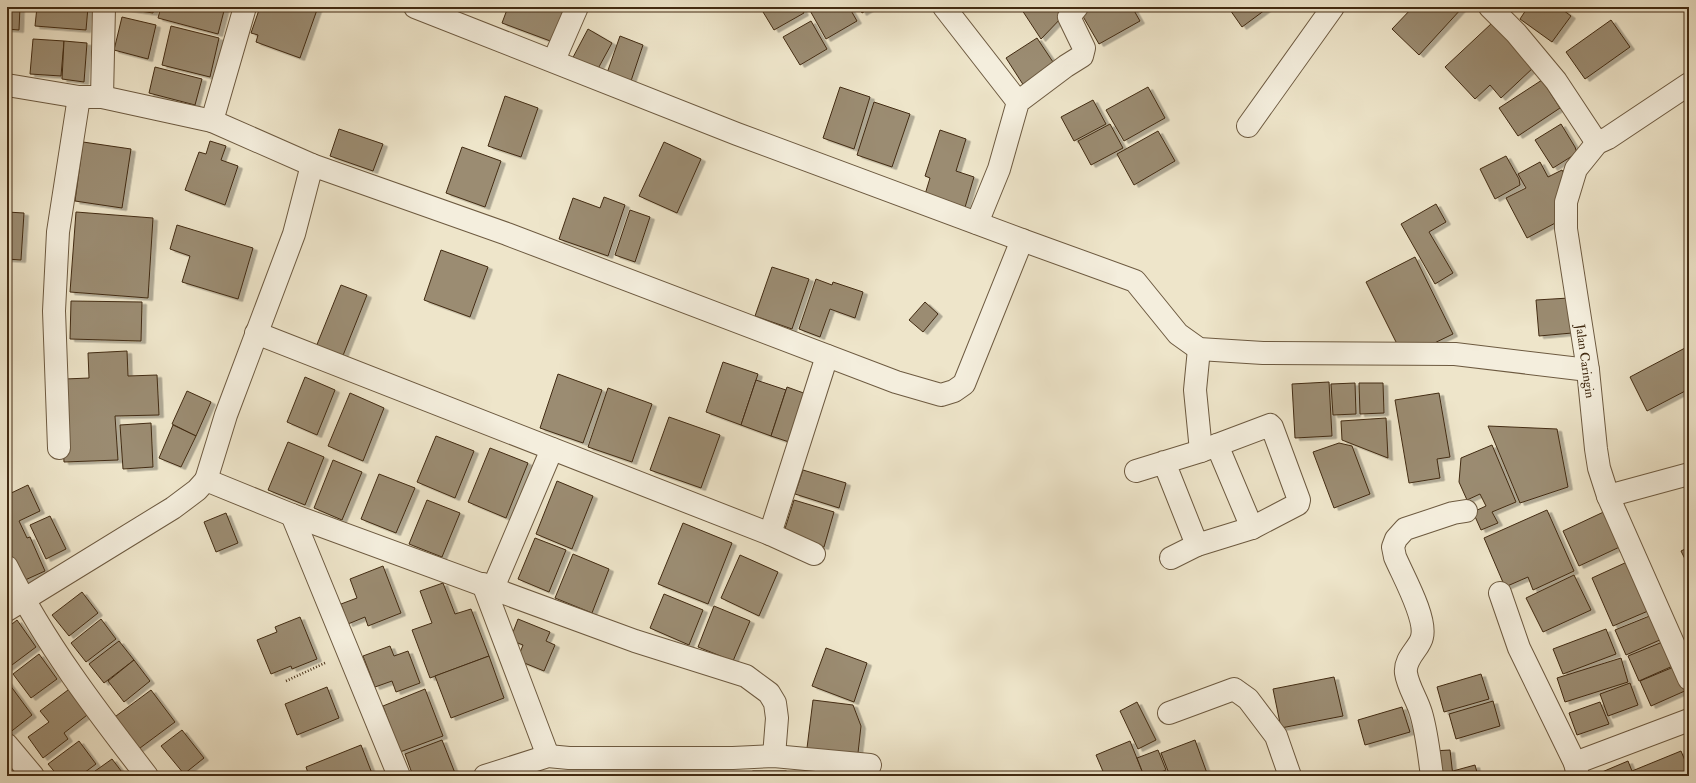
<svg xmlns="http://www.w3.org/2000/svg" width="1696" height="783" viewBox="0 0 1696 783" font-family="'IM FELL Double Pica',serif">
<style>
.building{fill:#9b8c72;stroke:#422b12;filter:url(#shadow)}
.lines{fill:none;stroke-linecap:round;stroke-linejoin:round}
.minor-casing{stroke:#6d5a40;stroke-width:24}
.path{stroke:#422b12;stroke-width:2.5;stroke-dasharray:1 2;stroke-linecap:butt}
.minor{stroke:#f4eedd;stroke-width:22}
.labels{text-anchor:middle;stroke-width:3.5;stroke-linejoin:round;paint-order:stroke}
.street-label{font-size:13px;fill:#422b12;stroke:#f4eedd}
</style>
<defs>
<filter id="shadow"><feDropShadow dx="4.5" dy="2.5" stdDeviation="0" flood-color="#0004"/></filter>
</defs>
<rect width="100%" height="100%" fill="#eee5ca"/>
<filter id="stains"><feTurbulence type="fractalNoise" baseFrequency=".005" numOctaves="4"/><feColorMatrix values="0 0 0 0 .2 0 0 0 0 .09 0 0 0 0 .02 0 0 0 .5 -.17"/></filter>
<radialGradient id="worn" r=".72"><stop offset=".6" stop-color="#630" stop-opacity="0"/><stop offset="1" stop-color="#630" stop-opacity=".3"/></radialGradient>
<g class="building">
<polygon points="7,7 20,7 19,30 7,29"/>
<polygon points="37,7 88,7 86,30 35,26"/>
<polygon points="114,7 154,7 153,13"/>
<polygon points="161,7 225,7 218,34 158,18"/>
<polygon points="260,7 318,7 300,58 256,42 258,35 251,33"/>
<polygon points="508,7 565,7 553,42 502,23"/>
<polygon points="760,7 801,7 804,13 774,30"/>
<polygon points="808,7 849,7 857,21 826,39"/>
<polygon points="859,7 872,7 862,13"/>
<polygon points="1020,7 1062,7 1065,14 1041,39"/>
<polygon points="1092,7 1132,7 1140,21 1099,44 1081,13"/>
<polygon points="1228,7 1269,7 1242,27"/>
<polygon points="1413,7 1461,7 1462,8 1419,55 1392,29"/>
<polygon points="1528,7 1559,7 1571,16 1552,42 1520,19"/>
<polygon points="122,17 156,25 148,59 114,50"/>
<polygon points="1611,20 1630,47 1585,79 1566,52"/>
<polygon points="811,21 827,49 800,65 783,37"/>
<polygon points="1492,23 1534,67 1501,98 1490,85 1475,99 1445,67"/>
<polygon points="171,26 219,38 210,77 162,65"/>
<polygon points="588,29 612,43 594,76 570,63"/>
<polygon points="620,36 643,45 630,84 606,76"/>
<polygon points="1037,38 1055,65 1024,86 1006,58"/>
<polygon points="33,39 64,41 61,76 30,74"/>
<polygon points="64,41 87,43 84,82 62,79"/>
<polygon points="155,67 202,79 195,105 149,93"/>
<polygon points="1542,80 1560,108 1518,136 1499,108"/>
<polygon points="840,87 870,97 854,149 823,138"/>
<polygon points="1148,87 1165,118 1124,141 1106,110"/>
<polygon points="505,96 538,108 521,157 488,146"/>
<polygon points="1093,100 1106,124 1074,141 1061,117"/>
<polygon points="874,102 910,114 892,167 857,155"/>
<polygon points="1110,124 1123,148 1091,165 1078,141"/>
<polygon points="1561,124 1575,147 1577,153 1553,168 1535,140"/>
<polygon points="339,129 383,144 373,171 330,156"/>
<polygon points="940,130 966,139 956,171 974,177 963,214 923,201 930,178 925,176"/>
<polygon points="1158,131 1175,161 1134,185 1117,154"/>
<polygon points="210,141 226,146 221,160 238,166 225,205 185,190 199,152 206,154"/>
<polygon points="83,142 131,149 122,208 75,201"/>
<polygon points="664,142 701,159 677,213 639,196"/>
<polygon points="462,147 501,161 485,207 446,193"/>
<polygon points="1506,156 1519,179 1520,185 1495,199 1480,169"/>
<polygon points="1540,162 1548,177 1562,170 1569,183 1561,220 1527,238 1506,198 1526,188 1518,174"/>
<polygon points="604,197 625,205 608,256 559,239 573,198 600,208"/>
<polygon points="1436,204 1446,222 1429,232 1453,273 1435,284 1401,224"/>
<polygon points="630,210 650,217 635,262 615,255"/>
<polygon points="7,212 24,213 21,260 7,259"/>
<polygon points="76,212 153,218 148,298 70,292"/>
<polygon points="177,225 253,248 238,299 182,282 190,256 170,249"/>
<polygon points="441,250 488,267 470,317 424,300"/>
<polygon points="1415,257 1453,334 1422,349 1399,348 1366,282"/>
<polygon points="772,267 809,279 792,329 755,316"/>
<polygon points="816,279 832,285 833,282 863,292 855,318 830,309 820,337 799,329"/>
<polygon points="341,285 367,295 342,358 316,347"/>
<polygon points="1569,298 1572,333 1539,336 1536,300"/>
<polygon points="71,301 142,302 141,341 70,339"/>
<polygon points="925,302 938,314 923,332 909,320"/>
<polygon points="1685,348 1689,356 1689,389 1647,411 1630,377"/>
<polygon points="127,351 128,376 157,375 159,415 115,416 118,460 64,462 61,408 65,379 89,378 88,353"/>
<polygon points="723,362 758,374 741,425 706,412"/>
<polygon points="558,374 602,390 583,443 540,428"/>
<polygon points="305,377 335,390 317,435 287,422"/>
<polygon points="756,380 786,390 771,436 741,425"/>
<polygon points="1329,382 1332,436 1295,438 1292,384"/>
<polygon points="1355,383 1356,414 1333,415 1331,384"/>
<polygon points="1359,383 1383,383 1384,413 1360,414"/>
<polygon points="787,387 809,395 792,443 771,436"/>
<polygon points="608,388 652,404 632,462 588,447"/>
<polygon points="187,391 211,402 196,436 172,424"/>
<polygon points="350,393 384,408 363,461 328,446"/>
<polygon points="1439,393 1450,457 1437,459 1440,478 1409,483 1395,400"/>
<polygon points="669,417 720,435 701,488 650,470"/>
<polygon points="1386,418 1388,458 1342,440 1341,421"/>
<polygon points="151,423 153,467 123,469 120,425"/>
<polygon points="173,425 196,436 181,467 159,458"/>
<polygon points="1488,426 1557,429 1568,487 1520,503"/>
<polygon points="436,436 474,451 455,498 417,482"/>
<polygon points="288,442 324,457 305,505 268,490"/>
<polygon points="1339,443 1352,446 1370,494 1334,508 1313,452"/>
<polygon points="1492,445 1516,502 1492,512 1498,523 1481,530 1473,512 1486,506 1480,494 1467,500 1459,482 1461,458"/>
<polygon points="490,448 528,463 506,518 468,502"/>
<polygon points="333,460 362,472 342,520 314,508"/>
<polygon points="803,470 846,483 839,508 795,494"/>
<polygon points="379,474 415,488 396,533 361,519"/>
<polygon points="557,481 593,496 572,549 536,534"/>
<polygon points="28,485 40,511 19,521 27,538 30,537 45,571 23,581 7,548 7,495"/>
<polygon points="427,500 460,513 442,557 409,544"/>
<polygon points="794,500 834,512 824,547 783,535"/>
<polygon points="1610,509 1626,544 1579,566 1563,531"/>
<polygon points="1547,510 1574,571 1533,590 1528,577 1505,587 1484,538"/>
<polygon points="226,513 238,543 216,552 204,522"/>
<polygon points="50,516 66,549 46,559 30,525"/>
<polygon points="683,523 732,543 708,604 658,584"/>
<polygon points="535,538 566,550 549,592 518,579"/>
<polygon points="1689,547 1689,567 1681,551"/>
<polygon points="573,554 609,569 592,613 555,598"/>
<polygon points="740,555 778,572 759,616 721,598"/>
<polygon points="1627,562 1648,611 1613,626 1592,578"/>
<polygon points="383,566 401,613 368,626 365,617 348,624 341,604 357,598 350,579"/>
<polygon points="1574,575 1591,610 1543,632 1526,598"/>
<polygon points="443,583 455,614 471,609 489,656 430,678 412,630 432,623 420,591"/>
<polygon points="82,592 98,613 69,636 52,615"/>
<polygon points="664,594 703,610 689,645 650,628"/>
<polygon points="714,606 750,621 733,661 698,647"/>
<polygon points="1652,615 1662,639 1626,655 1615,630"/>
<polygon points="300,617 317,659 292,669 291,666 271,674 257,640 277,632 275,627"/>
<polygon points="101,619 116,639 86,662 71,643"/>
<polygon points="518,619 550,632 546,641 555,645 544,671 517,660 523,645 510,640"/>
<polygon points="17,620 36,647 8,668 7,666 7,628"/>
<polygon points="1606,629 1616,654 1563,674 1553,649"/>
<polygon points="119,641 134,660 104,683 89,664"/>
<polygon points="1665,641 1675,665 1639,681 1628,656"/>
<polygon points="390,646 394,656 408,651 420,683 396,692 392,681 375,687 363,656"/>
<polygon points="826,648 867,663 854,702 812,686"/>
<polygon points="39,654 57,679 31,698 13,674"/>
<polygon points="489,656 504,698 451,718 435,676"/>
<polygon points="1621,658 1628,682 1565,702 1557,678"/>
<polygon points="134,660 150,681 124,702 108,681"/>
<polygon points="1676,666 1687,690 1651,706 1640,681"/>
<polygon points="1481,674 1489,699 1444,712 1437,687"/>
<polygon points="1334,677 1343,716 1281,728 1273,689"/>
<polygon points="7,681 32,715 8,734 7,733"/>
<polygon points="1630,683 1638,705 1608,716 1600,694"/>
<polygon points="72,687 91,712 64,733 68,739 43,758 28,737 49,722 40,711"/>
<polygon points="327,687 339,718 297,735 285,704"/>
<polygon points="425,689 443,736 400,752 383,706"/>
<polygon points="151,690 175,722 136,751 112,719"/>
<polygon points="813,700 853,705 861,726 857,762 806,756"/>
<polygon points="1493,701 1500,726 1456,739 1449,714"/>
<polygon points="1137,702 1156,740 1138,749 1120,711"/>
<polygon points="1600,702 1609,724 1577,735 1569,713"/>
<polygon points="1402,707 1410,732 1365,745 1358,720"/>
<polygon points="182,730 204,758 184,774 161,746"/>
<polygon points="442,740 455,773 447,776 413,776 405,754"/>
<polygon points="1195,740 1208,776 1170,776 1161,753"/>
<polygon points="79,741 96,764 80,776 58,776 48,764"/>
<polygon points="1130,741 1144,776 1105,776 1096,755"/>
<polygon points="361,745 373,776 309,776 306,767"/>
<polygon points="1158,750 1166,770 1151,776 1144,776 1137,758"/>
<polygon points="1450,750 1453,776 1436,776 1432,751"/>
<polygon points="1681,751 1689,770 1689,776 1604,776 1602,772 1628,761 1632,771"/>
<polygon points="112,759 125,776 88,776"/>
<polygon points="1475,765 1478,776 1455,776 1453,771"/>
<polygon points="1286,769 1288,776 1261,776"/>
<rect x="753" y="771" width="33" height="5"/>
</g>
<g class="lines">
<g class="minor-casing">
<g id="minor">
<polyline points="245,7 212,121 312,165"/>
<polyline points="944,7 1018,102"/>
<polyline points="1490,7 1516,33 1556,81 1597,143"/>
<polyline points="554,60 577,7"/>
<polyline points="1689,84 1608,138 1597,143 1576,169 1566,202 1566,229 1588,370 1596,449 1599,468 1608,496 1689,679"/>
<polyline points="7,85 79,97 102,97 212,121"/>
<polyline points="102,97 104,7"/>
<polyline points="1248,126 1333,7"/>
<polyline points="977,223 999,169 1018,102 1066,66 1082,56 1084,48 1069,17 1077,7"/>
<polyline points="1022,240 1135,281 1178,334 1199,349 1263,353 1455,354 1588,370"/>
<polyline points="256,333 770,534 827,356"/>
<polyline points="1199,349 1195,390 1201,451"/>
<polyline points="1217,445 1252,528"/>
<polyline points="59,448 54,311 58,232 79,97"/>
<polyline points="1136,471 1201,451 1270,425 1272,427 1299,500 1298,504 1252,528 1197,545 1164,462"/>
<polyline points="206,480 226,415 294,234 312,165 507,234 896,382 941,395 954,391 964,384 1022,240 737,134 415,7"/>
<polyline points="1608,496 1689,474"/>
<polyline points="292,515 399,776"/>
<polyline points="770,534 814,554"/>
<polyline points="1171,558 1197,545"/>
<path d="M 7,567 C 44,642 96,710 147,776"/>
<polyline points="483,584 548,756"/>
<polyline points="493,588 552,449"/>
<polyline points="1500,593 1519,648 1575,763"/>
<polyline points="7,610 173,508 197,490 206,480 292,515 635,641 746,676 769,693 775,703 777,718 774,756"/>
<polyline points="1169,713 1234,689 1248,699 1276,736 1290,776"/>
<polyline points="7,745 33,776"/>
<polyline points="485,776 548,756 569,758 733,758 774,756 870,765"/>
<path d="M 1432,776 C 1429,755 1427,733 1421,713 C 1417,699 1408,687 1406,673 C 1404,658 1420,648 1422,637 C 1427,618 1403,576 1395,557 L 1393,547 L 1396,539 L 1405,529 L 1453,513 L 1466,511"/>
<polyline points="1578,776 1575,763 1689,720"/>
</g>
</g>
<polyline class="path" points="286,681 325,663"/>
<use href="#minor" class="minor"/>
</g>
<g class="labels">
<g class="street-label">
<text transform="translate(1586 361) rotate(82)" y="5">Jalan Caringin</text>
</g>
</g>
<rect width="1696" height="783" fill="none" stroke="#eee5ca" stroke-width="24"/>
<rect x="8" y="8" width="1680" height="767" fill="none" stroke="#422b12" stroke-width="2"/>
<rect x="12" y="12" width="1672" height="759" fill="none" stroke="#422b12"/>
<rect width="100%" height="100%" filter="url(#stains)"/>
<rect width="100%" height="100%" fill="url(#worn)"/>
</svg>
